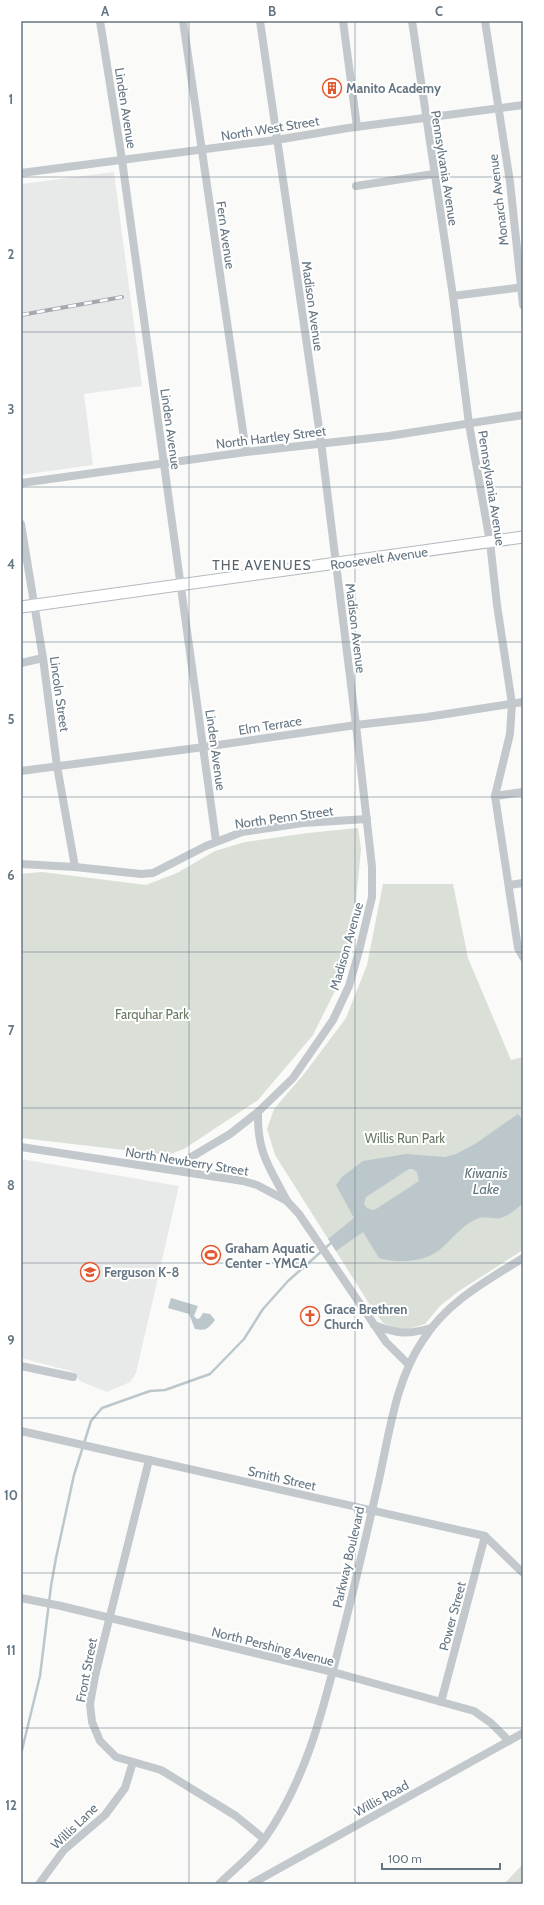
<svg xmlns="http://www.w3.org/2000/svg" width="544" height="1905" viewBox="0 0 544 1905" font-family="Cabin,sans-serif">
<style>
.built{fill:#e8e9e9}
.green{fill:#dadfd7}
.water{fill:#bbc7cb;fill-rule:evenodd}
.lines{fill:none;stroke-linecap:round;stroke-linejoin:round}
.stream{stroke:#bbc7cb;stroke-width:2.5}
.major-casing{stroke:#b5babe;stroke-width:13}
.minor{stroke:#c3c8cc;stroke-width:8}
.major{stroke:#fff;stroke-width:11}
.rail-casing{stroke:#a2aab0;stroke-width:4}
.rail{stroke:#fff;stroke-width:2.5;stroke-dasharray:8;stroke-linecap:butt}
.grid{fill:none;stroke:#657683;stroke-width:1;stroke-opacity:0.55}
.labels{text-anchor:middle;stroke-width:4;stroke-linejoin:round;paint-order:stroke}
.poi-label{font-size:13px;font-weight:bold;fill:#657683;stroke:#fff;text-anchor:start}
.street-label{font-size:13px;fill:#657683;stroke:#fff}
.park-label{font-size:13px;fill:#687a64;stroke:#fff}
.neighbourhood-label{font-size:14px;letter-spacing:1px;fill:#57646e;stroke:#fff}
.water-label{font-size:14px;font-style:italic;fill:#60757c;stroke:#fff}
.neatline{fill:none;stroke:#657683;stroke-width:1.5}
.grid-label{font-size:13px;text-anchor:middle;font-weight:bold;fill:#657683}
</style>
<rect width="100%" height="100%" fill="#fafaf8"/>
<g class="built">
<polygon points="114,172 142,386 84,394 93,465 21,475 21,184"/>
<polygon points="21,1159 179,1186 136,1373 130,1382 107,1392 80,1381 74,1372 21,1358"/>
</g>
<g class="green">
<polygon points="358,828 361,849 352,941 335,991 313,1035 258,1100 184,1149 167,1155 21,1138 21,874 42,872 146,885 177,873 215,851 245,842 308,833"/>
<polygon points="383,884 453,884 468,958 511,1060 523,1057 523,1250 459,1291 440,1306 425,1324 402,1331 383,1323 370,1305 275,1155 267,1129 274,1109 304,1074 346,1018 367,965"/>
<polygon points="523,1864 523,1884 504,1884"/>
</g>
<g class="water">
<path d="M 518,1114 L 523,1120 L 523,1203 C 516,1209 509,1216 500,1218 C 493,1219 485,1216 479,1218 C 462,1224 451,1241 438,1251 C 422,1263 396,1263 379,1258 L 363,1232 L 336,1251 L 328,1239 L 354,1218 L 336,1185 L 342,1177 L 363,1161 L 406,1154 L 445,1157 L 456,1154 L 475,1144 ZM 409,1169 L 413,1169 L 417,1172 L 419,1181 L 376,1209 L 372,1210 L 367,1208 L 364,1204 L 366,1197 Z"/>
<path d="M 171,1298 L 198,1306 L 194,1316 L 197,1319 L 200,1318 L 203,1313 L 210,1314 L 215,1320 C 208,1329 206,1331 195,1329 L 189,1314 L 168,1308 Z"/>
</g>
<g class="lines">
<polyline class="stream" points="21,1754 40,1676 51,1586 56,1558 74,1475 91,1421 102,1408 150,1391 165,1390 210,1374 244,1339 263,1309 288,1281 331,1243"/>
<g class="major-casing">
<polyline id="major" points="21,607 523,537"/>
</g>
<g class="minor">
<polyline points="100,21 122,160 216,841"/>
<polyline points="183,21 246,452"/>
<polyline points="343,21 357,127"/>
<polyline points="412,21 453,296 469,424 490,542 497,605 512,704 510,734 495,796 518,948 523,957"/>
<polyline points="485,21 510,182 523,305"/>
<polyline points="21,173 276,140 348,128 523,105"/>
<polyline points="356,186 434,174"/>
<polyline points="453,296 523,287"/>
<polyline points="21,483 246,452 389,436 523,415"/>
<polyline points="21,524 43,658 57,766 75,867"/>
<polyline points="21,663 43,658"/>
<polyline points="21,771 204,747 356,725 427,717 523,702"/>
<polyline points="495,796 523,792"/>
<polyline points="21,864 75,867 141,874 153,873 206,846 242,832 303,823 367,819"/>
<polyline points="509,885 523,883"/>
<path d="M 258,1112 C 257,1153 269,1166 287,1201"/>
<polyline points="21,1147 243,1181 257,1185 287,1201 299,1214 386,1342 408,1364"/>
<polyline points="183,1171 188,1159 230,1134 258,1112 293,1078 333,1020 349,986 359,951 372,897 372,867 356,725 321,442 260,21"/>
<path d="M 374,1325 C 398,1334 407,1335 431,1328"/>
<polyline points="21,1366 73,1377"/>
<polyline points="21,1431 485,1536 523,1573"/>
<polyline points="149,1460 95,1676 90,1704 92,1722 100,1741 116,1757 161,1770 236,1816 264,1839"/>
<polyline points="21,1598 61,1606 333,1672 474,1711 491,1723 509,1741"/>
<polyline points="441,1702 485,1536"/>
<polyline points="39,1884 64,1850 105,1815 125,1788 133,1762"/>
<path d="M 219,1884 C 233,1870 254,1854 265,1838 C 306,1780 323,1710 340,1643 C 354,1590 366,1537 378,1484 C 389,1436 395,1381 423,1340 C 447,1302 486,1281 523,1258"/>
<polyline points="251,1884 523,1733"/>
</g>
<use href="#major" class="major"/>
<g class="rail-casing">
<polyline id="rail" points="21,315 122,297"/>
</g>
<use href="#rail" class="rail"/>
</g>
<path class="grid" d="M 189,21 L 189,1884M 355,21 L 355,1884M 21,177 L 523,177M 21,332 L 523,332M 21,487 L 523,487M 21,642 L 523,642M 21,797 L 523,797M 21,952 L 523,952M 21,1108 L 523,1108M 21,1263 L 523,1263M 21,1418 L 523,1418M 21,1573 L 523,1573M 21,1728 L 523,1728"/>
<defs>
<g id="building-ring" transform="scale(1)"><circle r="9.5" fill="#fff" stroke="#e4572e" stroke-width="1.5"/><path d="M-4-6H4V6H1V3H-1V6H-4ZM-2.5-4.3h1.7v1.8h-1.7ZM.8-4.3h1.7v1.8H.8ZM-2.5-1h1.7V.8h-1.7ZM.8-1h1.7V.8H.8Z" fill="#e4572e"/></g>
<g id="stadium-ring" transform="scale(1)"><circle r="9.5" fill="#fff" stroke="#e4572e" stroke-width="1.5"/><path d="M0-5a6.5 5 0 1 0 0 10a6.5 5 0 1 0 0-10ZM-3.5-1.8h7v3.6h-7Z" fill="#e4572e"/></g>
<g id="school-ring" transform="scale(1)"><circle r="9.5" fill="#fff" stroke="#e4572e" stroke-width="1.5"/><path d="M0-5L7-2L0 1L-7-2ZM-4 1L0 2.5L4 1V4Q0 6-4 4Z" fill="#e4572e"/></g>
<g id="church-ring" transform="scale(1)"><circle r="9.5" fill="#fff" stroke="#e4572e" stroke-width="1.5"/><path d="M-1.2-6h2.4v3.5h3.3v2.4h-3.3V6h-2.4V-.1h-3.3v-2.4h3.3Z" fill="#e4572e"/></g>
</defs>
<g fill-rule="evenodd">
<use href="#building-ring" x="332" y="88"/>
<use href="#stadium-ring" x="211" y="1255"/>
<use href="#school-ring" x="90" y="1272"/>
<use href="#church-ring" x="310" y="1316"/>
</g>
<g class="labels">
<g class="poi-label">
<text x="346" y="93">Manito Academy</text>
<text x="225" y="1253">Graham Aquatic<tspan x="225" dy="15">Center - YMCA</tspan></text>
<text x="104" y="1277">Ferguson K-8</text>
<text x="324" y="1314">Grace Brethren<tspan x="324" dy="15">Church</tspan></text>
</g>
<g class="street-label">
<text transform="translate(126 108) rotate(81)" y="5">Linden Avenue</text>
<text transform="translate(270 128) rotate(-9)" y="5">North West Street</text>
<text transform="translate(445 168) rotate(81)" y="5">Pennsylvania Avenue</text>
<text transform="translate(498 200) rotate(-97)" y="5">Monarch Avenue</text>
<text transform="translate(226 235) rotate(82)" y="5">Fern Avenue</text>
<text transform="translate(313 306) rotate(82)" y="5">Madison Avenue</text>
<text transform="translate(171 429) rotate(82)" y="5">Linden Avenue</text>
<text transform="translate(271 437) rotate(-7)" y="5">North Hartley Street</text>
<text transform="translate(492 488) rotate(81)" y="5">Pennsylvania Avenue</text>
<text transform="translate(379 558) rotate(-8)" y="5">Roosevelt Avenue</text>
<text transform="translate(356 628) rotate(83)" y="5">Madison Avenue</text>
<text transform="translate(60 694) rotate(82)" y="5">Lincoln Street</text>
<text transform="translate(270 725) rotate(-9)" y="5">Elm Terrace</text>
<text transform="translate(216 750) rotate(82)" y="5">Linden Avenue</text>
<text transform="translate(284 817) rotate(-8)" y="5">North Penn Street</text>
<text transform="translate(346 946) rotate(-74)" y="5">Madison Avenue</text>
<text transform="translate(187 1161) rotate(9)" y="5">North Newberry Street</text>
<text transform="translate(282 1478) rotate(13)" y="5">Smith Street</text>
<text transform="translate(348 1557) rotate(-77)" y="5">Parkway Boulevard</text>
<text transform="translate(452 1616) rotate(-75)" y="5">Power Street</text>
<text transform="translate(273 1646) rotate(14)" y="5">North Pershing Avenue</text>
<text transform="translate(86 1670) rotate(-79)" y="5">Front Street</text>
<text transform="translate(381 1798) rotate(-29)" y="5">Willis Road</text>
<text transform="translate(74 1826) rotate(-44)" y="5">Willis Lane</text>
</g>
<g class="park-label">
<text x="152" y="1019">Farquhar Park</text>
<text x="405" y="1143">Willis Run Park</text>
</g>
<g class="neighbourhood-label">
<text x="262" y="570">THE AVENUES</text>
</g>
<g class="water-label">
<text x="486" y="1178">Kiwanis<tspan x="486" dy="16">Lake</tspan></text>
</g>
</g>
<rect width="544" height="1905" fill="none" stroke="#ffffff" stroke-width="44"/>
<path d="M382 1863v6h118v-6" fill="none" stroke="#657683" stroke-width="2"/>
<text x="388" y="1863" font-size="12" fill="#657683" stroke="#ffffff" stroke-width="3" paint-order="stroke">100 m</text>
<rect x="22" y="22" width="500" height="1861" class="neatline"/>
<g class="grid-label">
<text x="105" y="16">A</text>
<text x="272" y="16">B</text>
<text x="439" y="16">C</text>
<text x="11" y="104">1</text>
<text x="11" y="259">2</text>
<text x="11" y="414">3</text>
<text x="11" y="569">4</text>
<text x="11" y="724">5</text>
<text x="11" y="880">6</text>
<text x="11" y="1035">7</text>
<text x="11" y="1190">8</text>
<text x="11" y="1345">9</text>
<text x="11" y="1500">10</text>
<text x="11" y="1655">11</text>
<text x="11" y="1810">12</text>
</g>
</svg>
